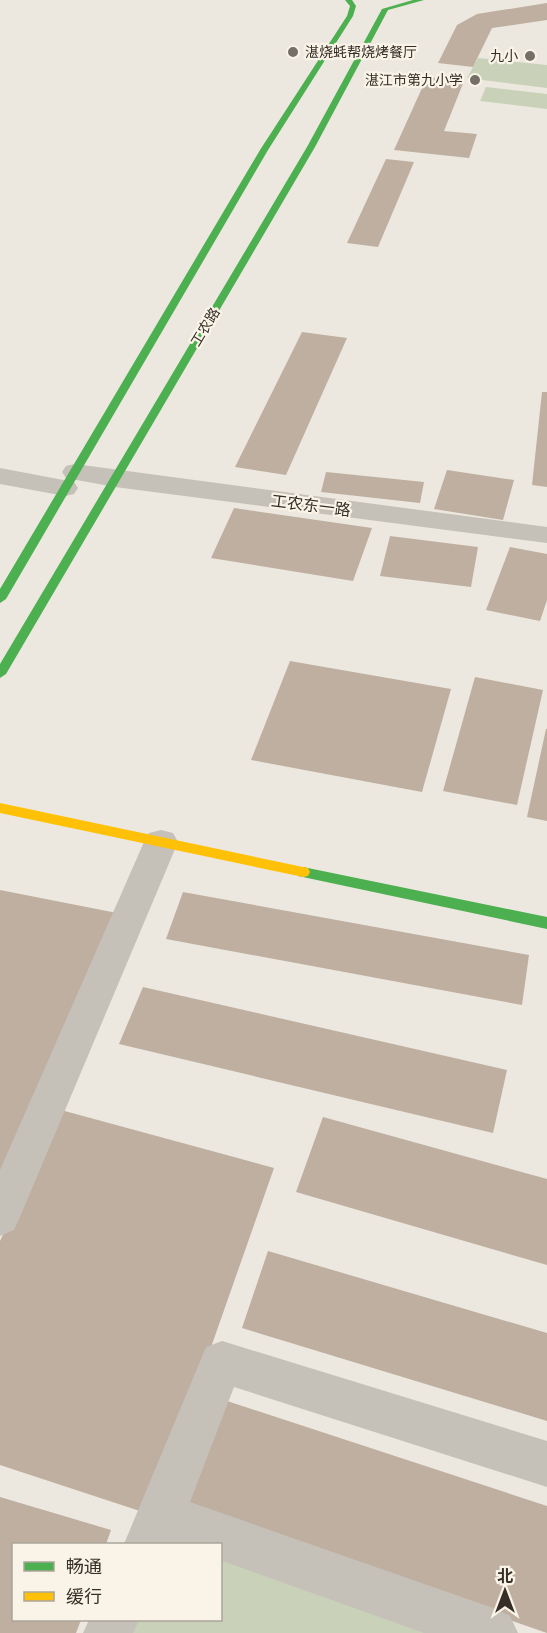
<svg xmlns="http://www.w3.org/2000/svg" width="547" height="1633" viewBox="0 0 547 1633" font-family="'PT Sans','Noto Sans SC',sans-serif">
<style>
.green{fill:#c9d2b9}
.building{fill:#bfafa1}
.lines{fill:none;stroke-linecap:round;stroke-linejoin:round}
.street{fill:#c5c0b8;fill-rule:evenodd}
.fast{fill:#4caf50;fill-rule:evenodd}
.slow{fill:#ffc107;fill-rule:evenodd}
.poi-dot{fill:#766f67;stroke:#f9f4e7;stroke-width:2}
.labels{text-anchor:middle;stroke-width:4.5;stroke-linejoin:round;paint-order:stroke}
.far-poi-label{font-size:14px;fill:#362e27;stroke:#f9f4e7;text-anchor:end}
.far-street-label{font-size:14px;fill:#362e27;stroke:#f9f4e7}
.street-label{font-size:16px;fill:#362e27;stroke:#f9f4e7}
</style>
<rect width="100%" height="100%" fill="#ece8df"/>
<g class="green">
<polygon points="478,58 547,65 547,88 467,78"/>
<polygon points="486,87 547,94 547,109 480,101"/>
<polygon points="221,1551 444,1633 124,1633 129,1620 220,1620"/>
</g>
<g class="building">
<polygon points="547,3 547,20 492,28 473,67 438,63 457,25 477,14"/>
<polygon points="427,77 464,81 444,131 477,134 469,158 394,150"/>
<polygon points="386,159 414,162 378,247 347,243"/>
<polygon points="302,332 347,338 286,475 235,467"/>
<polygon points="542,392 547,392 547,487 532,485"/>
<polygon points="447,470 514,480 503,520 434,509"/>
<polygon points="326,472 424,482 420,503 321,492"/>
<polygon points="234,508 372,528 353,581 211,558"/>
<polygon points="390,536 478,547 471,587 380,576"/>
<polygon points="510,547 547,554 547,600 540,621 486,610"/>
<polygon points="290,661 451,689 422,792 251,760"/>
<polygon points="475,677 543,690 517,805 443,791"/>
<polygon points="546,729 547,729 547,821 527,817"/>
<polygon points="0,890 117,913 0,1198"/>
<polygon points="183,892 529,955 522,1005 166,939"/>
<polygon points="143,987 507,1070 493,1133 119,1044"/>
<polygon points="61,1110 274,1168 152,1515 0,1465 0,1241"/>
<polygon points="323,1117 547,1179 547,1265 296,1192"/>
<polygon points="268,1251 547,1333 547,1421 242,1328"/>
<polygon points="221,1399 547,1506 547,1633 182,1507"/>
<polygon points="0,1497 111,1530 106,1544 14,1544 14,1620 81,1620 76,1633 0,1633"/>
</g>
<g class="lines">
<g class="street">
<polygon points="75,464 547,527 547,543 115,487 66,478 62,472 66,466"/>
<polygon points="0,468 74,482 78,488 74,494 65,496 0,484"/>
<polygon points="161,830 173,833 178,842 20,1217 14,1230 0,1236 0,1170 144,842 149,833"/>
<polygon points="222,1341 547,1441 547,1487 234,1387 190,1502 493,1608 510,1616 518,1633 424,1633 220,1560 220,1544 124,1544 206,1347"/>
<polygon points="89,1620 139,1620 133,1633 83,1633"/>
</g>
<g class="fast">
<polygon points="345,0 352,0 356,6 353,16 268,150 6,599 0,603 0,589 260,150 347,16 350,6"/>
<polygon points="413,0 424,0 388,10 315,147 6,674 0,678 0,664 307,147 382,9"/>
<polygon points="303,867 547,917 547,929 298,876 296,872 298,868"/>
</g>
<polygon class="slow" points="0,803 303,867 308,868 310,872 308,876 303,877 0,813"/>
</g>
<g class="poi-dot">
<circle cx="293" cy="52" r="6"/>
<circle cx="530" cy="56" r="6"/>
<circle cx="475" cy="80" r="6"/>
</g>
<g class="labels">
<g class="far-poi-label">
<text x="305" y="57" text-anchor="start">湛烧蚝帮烧烤餐厅</text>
<text x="518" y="61">九小</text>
<text x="463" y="85">湛江市第九小学</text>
</g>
<g class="far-street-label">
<text transform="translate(205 327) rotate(-59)" y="5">工农路</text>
</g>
<g class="street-label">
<text transform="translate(311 505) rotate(7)" y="6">工农东一路</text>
</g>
</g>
<rect x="12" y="1543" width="210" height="78" fill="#f9f4e7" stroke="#aba59a" stroke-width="1.5"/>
<rect x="24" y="1562" width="30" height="9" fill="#4caf50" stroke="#aba59a" stroke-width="1.5"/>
<text x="66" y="1573" font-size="18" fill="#362e27">畅通</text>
<rect x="24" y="1592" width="30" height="9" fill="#ffc107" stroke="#aba59a" stroke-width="1.5"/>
<text x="66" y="1603" font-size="18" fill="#362e27">缓行</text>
<g transform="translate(505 1591)" stroke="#f9f4e7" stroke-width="4.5" paint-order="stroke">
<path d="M0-4.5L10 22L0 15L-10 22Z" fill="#362e27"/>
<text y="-9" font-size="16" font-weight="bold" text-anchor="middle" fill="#362e27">北</text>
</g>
</svg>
